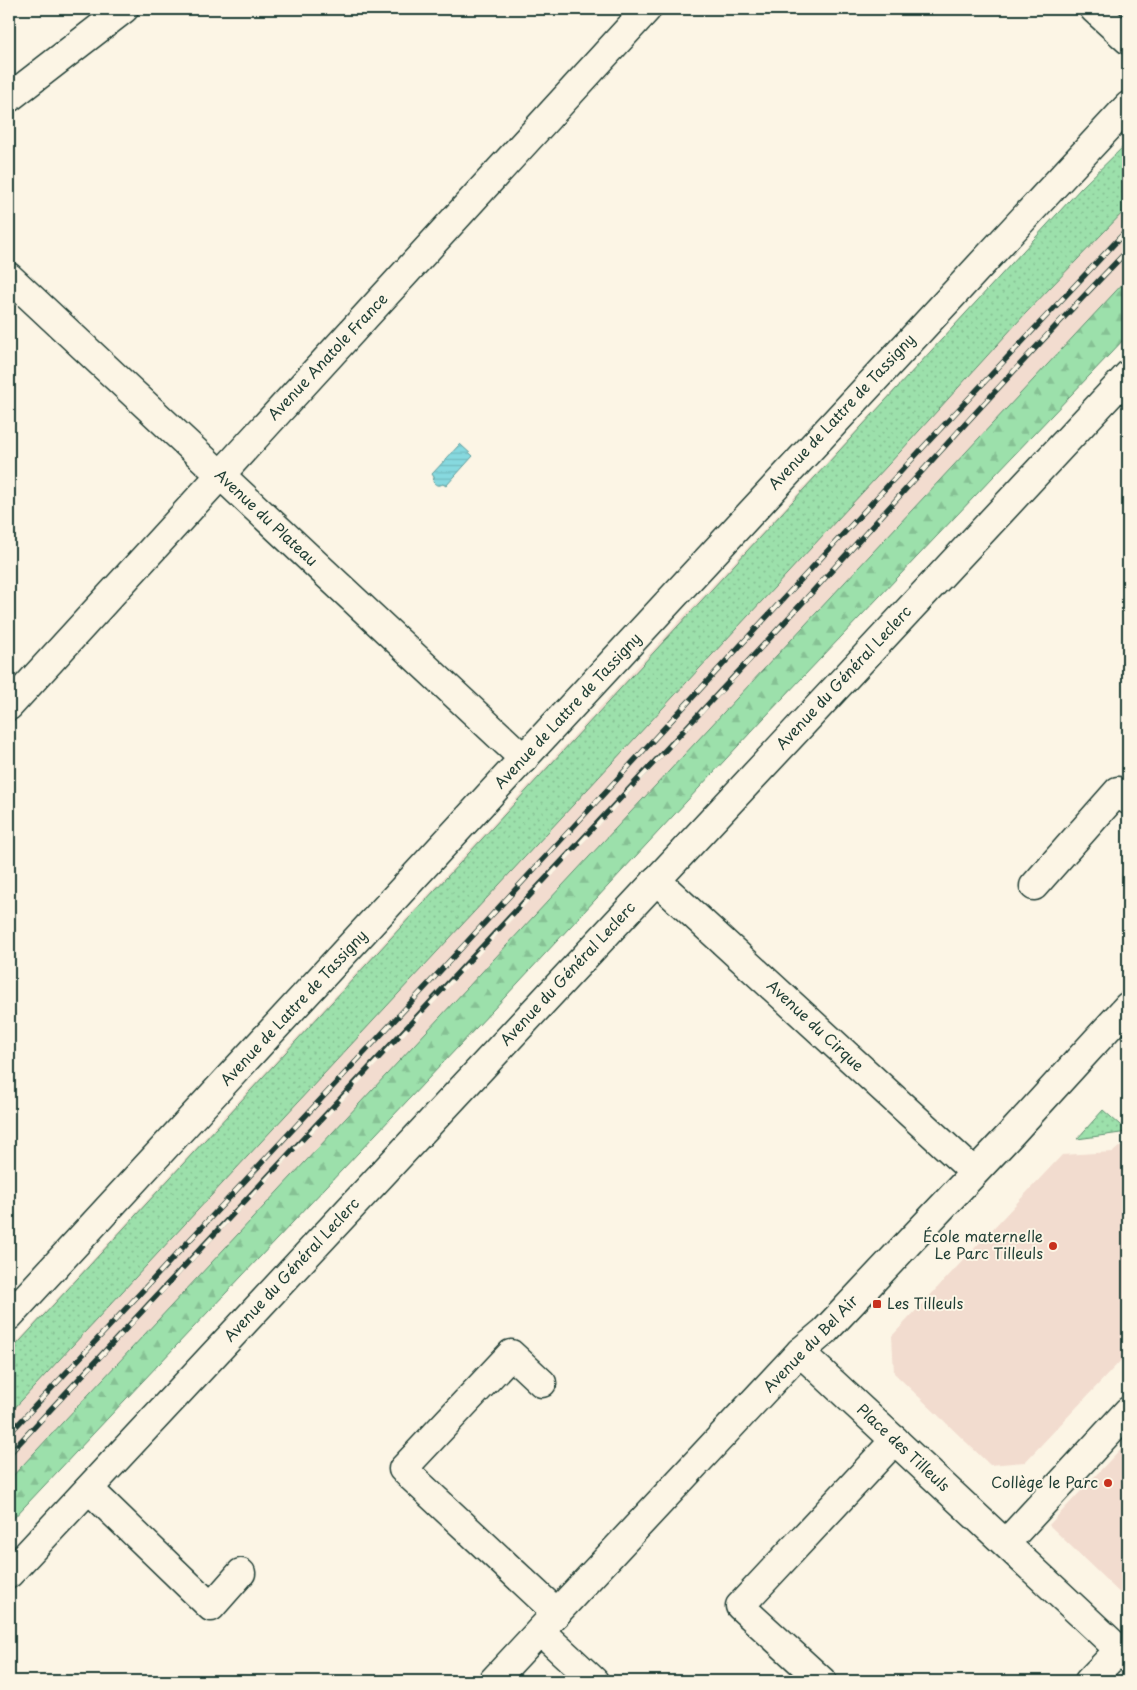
<svg xmlns="http://www.w3.org/2000/svg" width="1137" height="1690" viewBox="0 0 1137 1690" font-family="'Playpen Sans',sans-serif">
<style>
.built{fill:#f2dccf}
.grass{fill:url(#grass-dots);stroke:#5e8e70}
.forest{fill:url(#forest-firs);stroke:#5e8e70}
.water{fill:url(#water-rules);stroke:#5d9b9b}
.lines{fill:none;stroke-linecap:round;stroke-linejoin:round}
.minor-casing{stroke:#1f3d34;stroke-width:31}
.minor{stroke:#fcf5e5;stroke-width:28}
.rail-casing{stroke:#1f3d34;stroke-width:5.5}
.rail{stroke:#fcf5e5;stroke-width:4;stroke-dasharray:11;stroke-linecap:butt}
.poi-dot{fill:#c8321e;stroke:#fcf5e5;stroke-width:2}
.labels{text-anchor:middle;stroke-width:4;stroke-linejoin:round;paint-order:stroke}
.street-label{font-size:15px;fill:#1f3d34;stroke:#fcf5e5}
.poi-label{font-size:15px;fill:#1f3d34;stroke:#fcf5e5;text-anchor:end}
</style>
<defs>
<pattern id="grass-dots" width="8" height="8" patternUnits="userSpaceOnUse" patternTransform="scale(1.25)"><rect width="8" height="8" fill="#9ce0ab"/><path d="M2 2h.1M6 6h.1" fill="none" stroke="#86c194" stroke-width="1.8" stroke-linecap="round"/></pattern>
<pattern id="forest-firs" width="22" height="20" patternUnits="userSpaceOnUse" patternTransform="scale(1.25)"><rect width="22" height="20" fill="#9ce0ab"/><path d="M5 1l3.5 6h-7zM16 11l3.5 6h-7z" fill="#86c194"/></pattern>
<pattern id="water-rules" width="6" height="5" patternUnits="userSpaceOnUse" patternTransform="scale(1.25)"><rect width="6" height="5" fill="#87d9df"/><path d="M0 2.5h6" fill="none" stroke="#74bbc0"/></pattern>
</defs>
<rect width="100%" height="100%" fill="#fcf5e5"/>
<filter id="ink" filterUnits="userSpaceOnUse"><feTurbulence type="fractalNoise" baseFrequency=".02" numOctaves="2"/><feDisplacementMap in="SourceGraphic" scale="10" xChannelSelector="R" yChannelSelector="G"/><feConvolveMatrix kernelMatrix="1 2 1 2 8 2 1 2 1" color-interpolation-filters="sRGB"/></filter>
<g filter="url(#ink)">
<g class="built">
<polygon points="1128,142 1128,335 764,718 492,1011 9,1523 9,1351 687,613 1081,188"/>
<polygon points="1119,1147 1128,1147 1128,1355 1127,1354 1025,1462 990,1465 894,1373 892,1336 1062,1155 1113,1152"/>
<polygon points="1128,1441 1128,1601 1049,1525"/>
</g>
<g class="grass">
<polygon points="1128,142 1128,207 1025,314 900,452 9,1414 9,1353 1081,188"/>
<polygon points="1103,1110 1128,1132 1077,1139"/>
</g>
<polygon class="forest" points="1128,278 1128,335 764,718 492,1011 9,1523 9,1480"/>
<path class="water" d="M 460,444 L 473,456 L 446,486 L 443,484 C 438,486 437,486 433,482 L 434,477 L 432,474 Z"/>
<g class="lines">
<g class="minor-casing">
<g id="minor">
<polyline points="1094,9 1128,40"/>
<polyline points="9,98 124,9"/>
<polyline points="9,277 524,759"/>
<polyline points="9,706 647,9"/>
<polyline points="656,880 974,1172"/>
<polyline points="1034,886 1118,791 1128,800"/>
<path d="M 9,1316 C 382,913 753,507 1128,106"/>
<polyline points="800,1352 1128,1658"/>
<polyline points="542,1383 511,1354 403,1469 557,1613"/>
<polyline points="89,1489 211,1607 241,1573"/>
<polyline points="1006,1543 1128,1411"/>
<polyline points="9,1574 1128,375"/>
<polyline points="540,1631 594,1681"/>
<polyline points="493,1681 800,1352 825,1331 1012,1133 1128,1006"/>
<polyline points="822,1681 740,1606 895,1440"/>
<polyline points="1089,1681 1119,1650"/>
</g>
</g>
<use href="#minor" class="minor"/>
<g class="rail-casing">
<g id="rail">
<polyline points="9,1434 431,981 928,442 1128,229"/>
<path d="M 9,1454 C 267,1179 525,904 781,626 C 896,501 1009,373 1128,250"/>
</g>
</g>
<use href="#rail" class="rail"/>
</g>
</g>
<g class="poi-dot">
<circle cx="1053" cy="1246" r="5"/>
<rect x="872" y="1299" width="10" height="10" rx="2.5"/>
<circle cx="1108" cy="1483" r="5"/>
</g>
<g class="labels">
<g class="street-label">
<text transform="translate(328 357) rotate(-47)" y="5">Avenue Anatole France</text>
<text transform="translate(842 412) rotate(-47)" y="5">Avenue de Lattre de Tassigny</text>
<text transform="translate(266 518) rotate(43)" y="5">Avenue du Plateau</text>
<text transform="translate(844 678) rotate(-47)" y="5">Avenue du Général Leclerc</text>
<text transform="translate(568 711) rotate(-47)" y="5">Avenue de Lattre de Tassigny</text>
<text transform="translate(568 974) rotate(-47)" y="5">Avenue du Général Leclerc</text>
<text transform="translate(294 1008) rotate(-47)" y="5">Avenue de Lattre de Tassigny</text>
<text transform="translate(815 1026) rotate(43)" y="5">Avenue du Cirque</text>
<text transform="translate(292 1270) rotate(-47)" y="5">Avenue du Général Leclerc</text>
<text transform="translate(811 1344) rotate(-46)" y="5">Avenue du Bel Air</text>
<text transform="translate(903 1448) rotate(43)" y="5">Place des Tilleuls</text>
</g>
<g class="poi-label">
<text x="1043" y="1242">École maternelle<tspan x="1043" dy="17">Le Parc Tilleuls</tspan></text>
<text x="887" y="1309" text-anchor="start">Les Tilleuls</text>
<text x="1098" y="1488">Collège le Parc</text>
</g>
</g>
<rect width="1137" height="1690" fill="none" stroke="#fcf5e5" stroke-width="30"/>
<rect x="15" y="15" width="1107" height="1660" fill="none" stroke="#1f3d34" stroke-width="2" filter="url(#ink)"/>
</svg>
